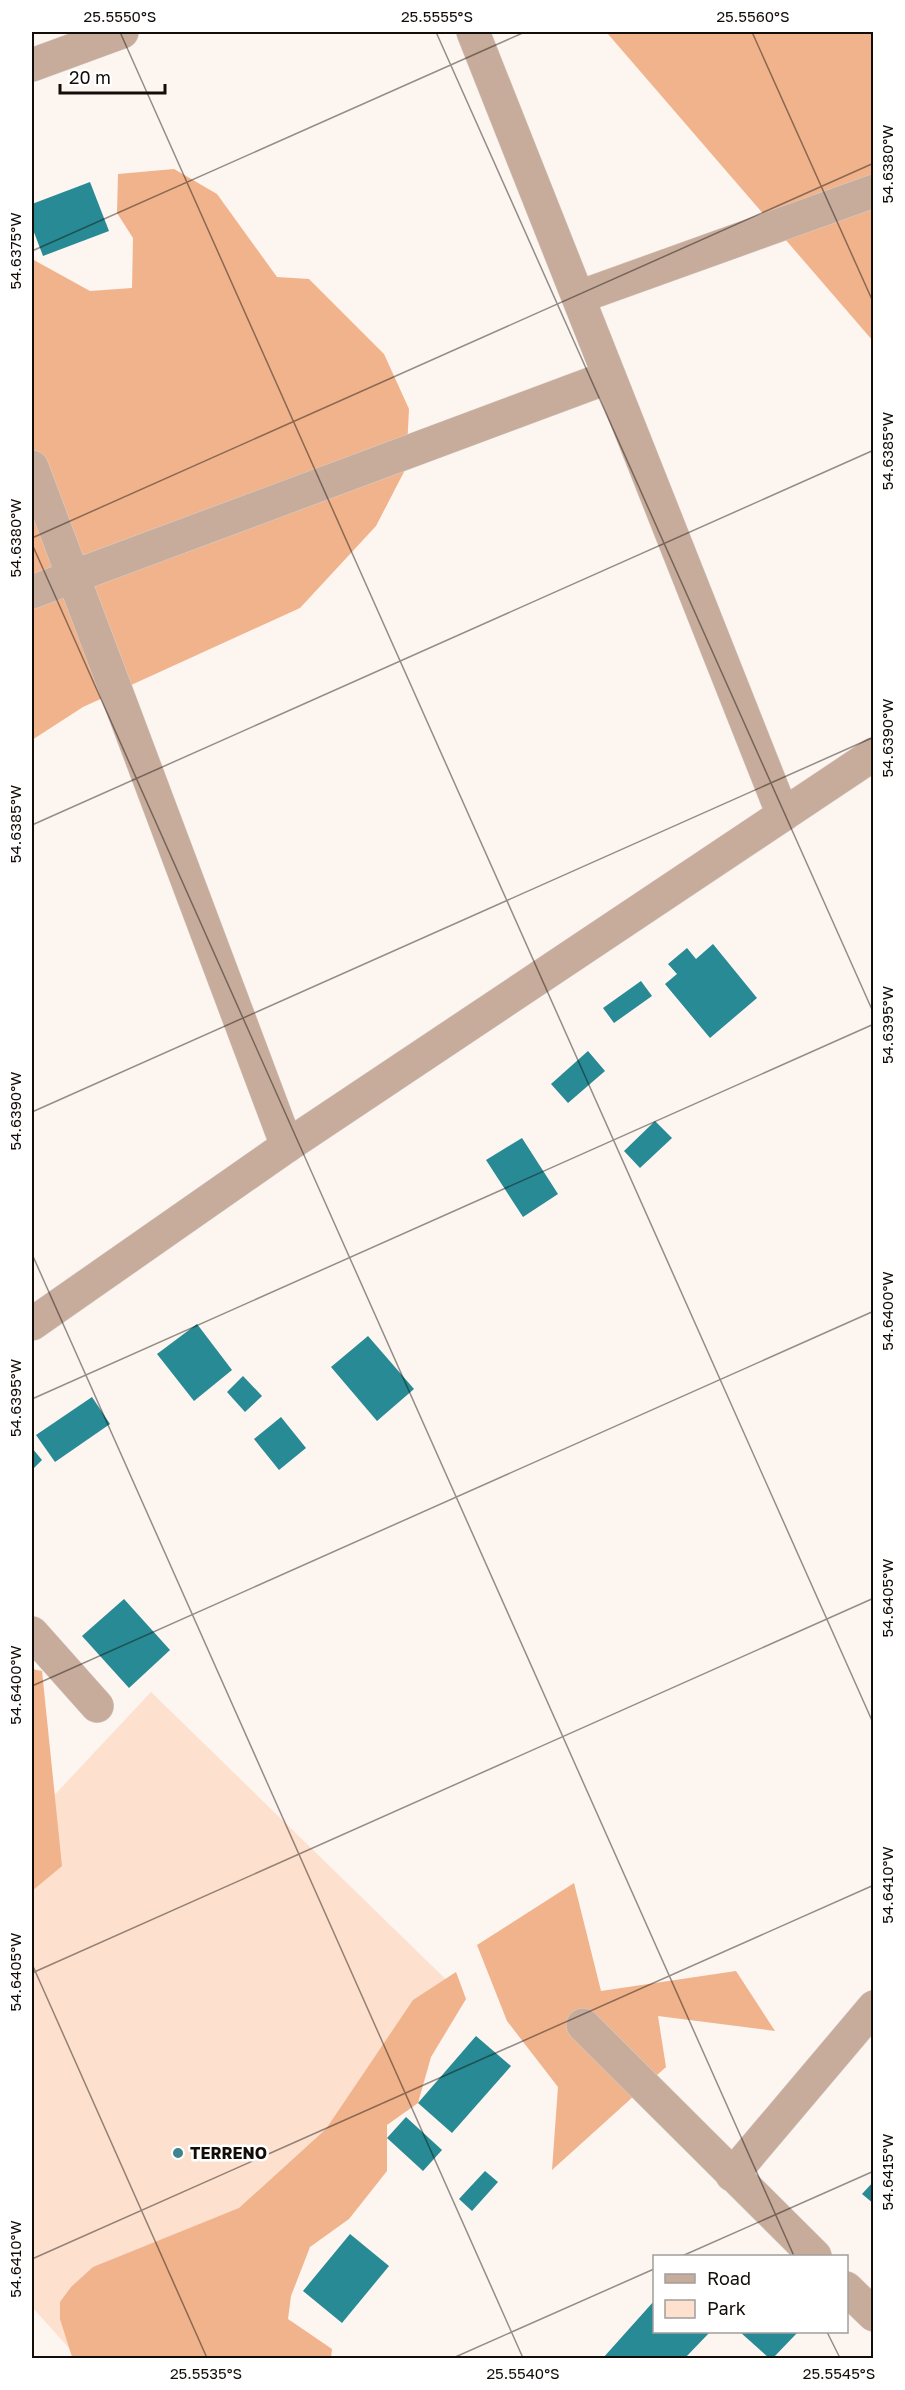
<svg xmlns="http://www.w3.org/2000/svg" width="905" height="2390" viewBox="0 0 905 2390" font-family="'Golos Text',sans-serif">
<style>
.green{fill:#fde0ce}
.forest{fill:#f0b38c}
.building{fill:#278a94}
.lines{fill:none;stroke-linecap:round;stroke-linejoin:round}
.minor-casing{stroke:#d8d0cb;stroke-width:34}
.minor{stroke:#c7ac9b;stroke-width:33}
.ticks{fill:none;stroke:#130d09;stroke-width:1.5;stroke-opacity:0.45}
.poi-dot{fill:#3d848c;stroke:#fff;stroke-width:2}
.labels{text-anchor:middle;stroke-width:5;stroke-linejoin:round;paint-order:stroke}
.poi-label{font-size:16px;font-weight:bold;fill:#130d09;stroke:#fff;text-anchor:start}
.neatline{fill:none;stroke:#130d09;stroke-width:2}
.ticks-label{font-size:15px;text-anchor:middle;fill:#130d09}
</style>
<rect width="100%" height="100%" fill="#fdf5f0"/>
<polygon class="green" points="151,1692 466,1999 134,2358 78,2358 32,2307 32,1819"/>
<g class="forest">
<polygon points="596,32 873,32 873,341 608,34"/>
<polygon points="174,169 217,194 277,277 309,279 384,354 409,409 406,468 376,526 300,608 83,707 32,740 32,259 90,291 132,288 133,238 117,213 118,174"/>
<polygon points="32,1669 42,1671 62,1866 32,1891"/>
<polygon points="574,1883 601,1991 736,1971 775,2031 658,2016 666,2067 552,2170 558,2087 507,2021 477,1945"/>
<polygon points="456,1972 466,1999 431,2057 418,2103 387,2125 387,2171 349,2219 310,2247 291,2296 288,2319 332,2349 331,2358 72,2357 60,2319 60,2302 71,2287 93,2267 239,2208 326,2129 413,2000"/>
</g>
<g class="building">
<polygon points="90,182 109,231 43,256 32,227 32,204"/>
<polygon points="713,944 757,998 710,1038 665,984 677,974 668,964 687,948 696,959"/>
<polygon points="641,981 652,996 614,1023 603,1008"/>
<polygon points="588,1051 605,1071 568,1103 551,1084"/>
<polygon points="655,1121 672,1138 640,1168 624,1151"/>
<polygon points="522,1138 558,1194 523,1217 486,1160"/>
<polygon points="197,1324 232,1370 194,1401 157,1354"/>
<polygon points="368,1336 414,1389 377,1421 331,1367"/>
<polygon points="243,1376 262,1396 245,1412 227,1392"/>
<polygon points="92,1397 110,1424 55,1462 36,1435"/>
<polygon points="281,1417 306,1448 279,1470 254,1439"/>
<polygon points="32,1448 42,1460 32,1470"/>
<polygon points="124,1599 170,1650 129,1688 82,1636"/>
<polygon points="476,2036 511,2066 452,2133 418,2103"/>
<polygon points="406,2117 442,2150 423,2171 387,2138"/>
<polygon points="485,2171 498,2182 472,2211 459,2199"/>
<polygon points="874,2181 874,2204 862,2194"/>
<polygon points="350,2234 389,2266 342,2323 303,2291"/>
<polygon points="654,2301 654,2332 710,2332 685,2358 603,2358"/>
<polygon points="740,2332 798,2332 773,2358 769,2358"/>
</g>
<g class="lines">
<g class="minor-casing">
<g id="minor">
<polyline points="473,32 783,815"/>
<polyline points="32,65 122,32"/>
<polyline points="579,297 874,191"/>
<polyline points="32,467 287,1146"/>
<polyline points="32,592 609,377"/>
<polyline points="32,1324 287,1146 874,754"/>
<polyline points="32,1633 97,1706"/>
<polyline points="583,2025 815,2256"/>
<polyline points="732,2175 874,2007"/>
<polyline points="846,2288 874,2315"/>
</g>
</g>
<use href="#minor" class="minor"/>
</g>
<path class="ticks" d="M 120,32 L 874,1725M 436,32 L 874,1014M 752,32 L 874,304M 32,251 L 525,32M 32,538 L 874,163M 32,544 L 794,2256M 32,825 L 874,450M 32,1112 L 874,737M 32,1254 L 523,2358M 32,1399 L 874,1024M 32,1686 L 874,1311M 32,1964 L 207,2358M 32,1973 L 874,1598M 682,2256 L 874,2171M 32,2259 L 874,1885M 827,2332 L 840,2358M 453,2358 L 654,2269"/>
<circle class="poi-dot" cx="178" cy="2153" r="6"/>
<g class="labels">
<g class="poi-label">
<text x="190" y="2159">TERRENO</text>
</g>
</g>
<rect width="905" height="2390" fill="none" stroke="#ffffff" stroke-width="66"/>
<rect x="653" y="2255" width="195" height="78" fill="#ffffff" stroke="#a19e9d" stroke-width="1.5"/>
<rect x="665" y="2274" width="30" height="9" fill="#c7ac9b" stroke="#a19e9d" stroke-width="1.5"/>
<text x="707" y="2285" font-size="18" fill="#130d09">Road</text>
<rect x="665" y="2300" width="30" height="18" fill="#fde0ce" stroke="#a19e9d" stroke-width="1.5"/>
<text x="707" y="2315" font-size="18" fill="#130d09">Park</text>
<path d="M60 84v9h105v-9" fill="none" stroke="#130d09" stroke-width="3"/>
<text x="69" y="84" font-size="18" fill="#130d09" stroke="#ffffff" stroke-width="4.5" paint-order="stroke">20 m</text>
<rect x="33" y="33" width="839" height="2324" class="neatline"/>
<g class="ticks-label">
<text x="120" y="22">25.5550°S</text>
<text x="437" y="22">25.5555°S</text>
<text x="753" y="22">25.5560°S</text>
<text transform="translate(888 164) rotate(-90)" y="5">54.6380°W</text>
<text transform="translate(16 251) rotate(-90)" y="5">54.6375°W</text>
<text transform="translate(888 451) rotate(-90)" y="5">54.6385°W</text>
<text transform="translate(16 538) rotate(-90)" y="5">54.6380°W</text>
<text transform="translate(888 738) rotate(-90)" y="5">54.6390°W</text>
<text transform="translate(16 824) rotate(-90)" y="5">54.6385°W</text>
<text transform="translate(888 1025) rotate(-90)" y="5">54.6395°W</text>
<text transform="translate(16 1111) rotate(-90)" y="5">54.6390°W</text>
<text transform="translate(888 1311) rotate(-90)" y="5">54.6400°W</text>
<text transform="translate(16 1398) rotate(-90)" y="5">54.6395°W</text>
<text transform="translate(888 1598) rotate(-90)" y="5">54.6405°W</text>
<text transform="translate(16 1685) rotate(-90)" y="5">54.6400°W</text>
<text transform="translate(888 1885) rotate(-90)" y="5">54.6410°W</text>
<text transform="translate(16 1972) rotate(-90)" y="5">54.6405°W</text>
<text transform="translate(888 2172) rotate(-90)" y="5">54.6415°W</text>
<text transform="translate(16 2259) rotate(-90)" y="5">54.6410°W</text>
<text x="206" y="2379">25.5535°S</text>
<text x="523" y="2379">25.5540°S</text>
<text x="839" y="2379">25.5545°S</text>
</g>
</svg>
